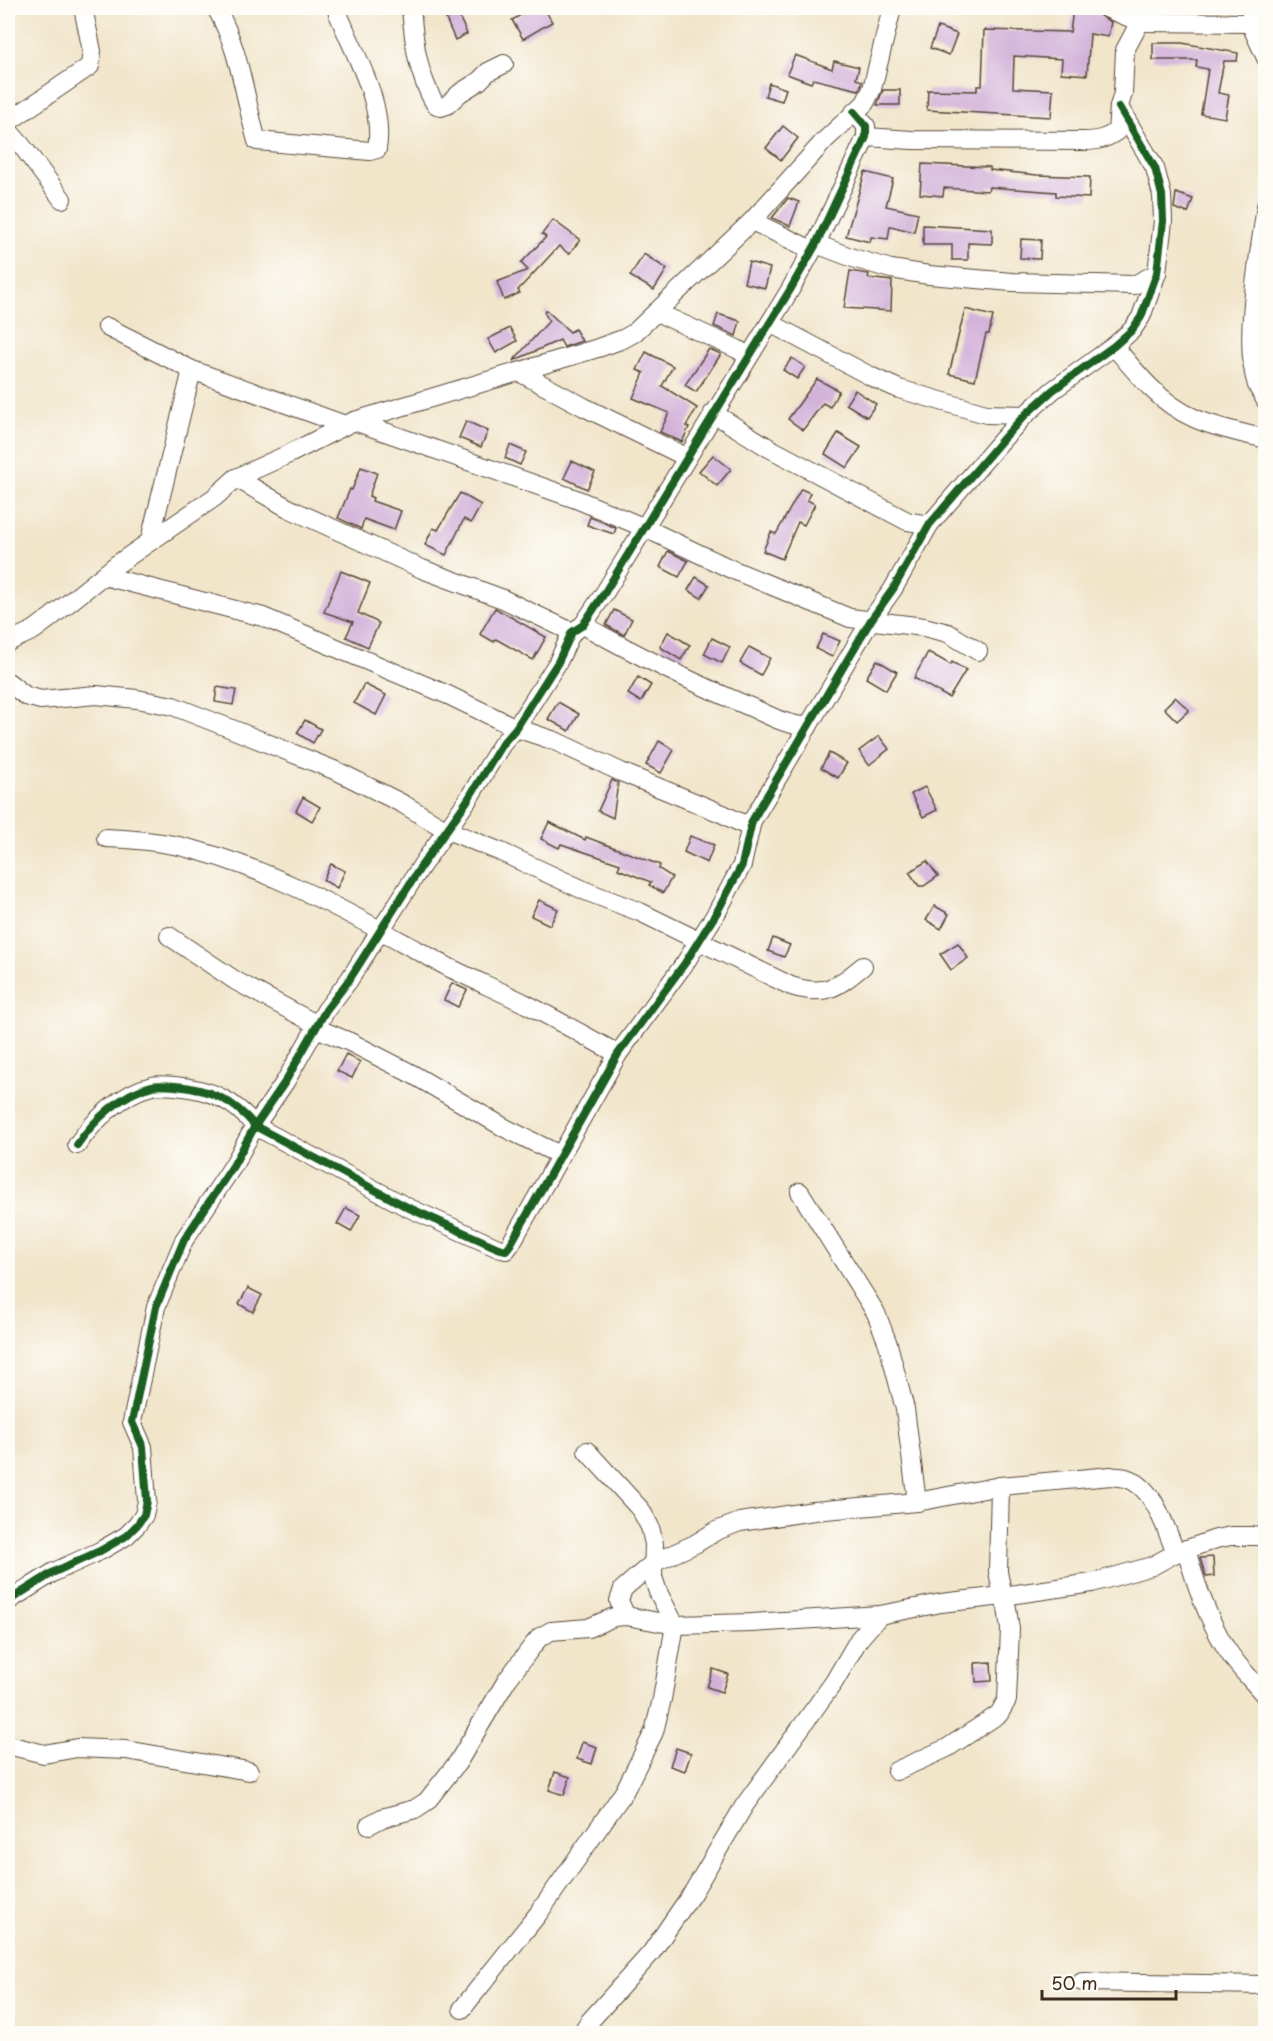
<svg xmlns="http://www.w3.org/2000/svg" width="1273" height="2041" viewBox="0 0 1273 2041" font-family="'Playpen Sans',sans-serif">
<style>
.building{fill:#d3b2da}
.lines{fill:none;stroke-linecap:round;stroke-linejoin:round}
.street-casing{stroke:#564638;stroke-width:20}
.street{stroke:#fff;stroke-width:18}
.cycleway-casing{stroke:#fdfcf7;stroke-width:11}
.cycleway{stroke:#1b5e20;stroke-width:8}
</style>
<rect width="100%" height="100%" fill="#fdfcf7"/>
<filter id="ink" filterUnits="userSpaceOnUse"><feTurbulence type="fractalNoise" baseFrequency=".0167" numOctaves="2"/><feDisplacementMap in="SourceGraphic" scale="12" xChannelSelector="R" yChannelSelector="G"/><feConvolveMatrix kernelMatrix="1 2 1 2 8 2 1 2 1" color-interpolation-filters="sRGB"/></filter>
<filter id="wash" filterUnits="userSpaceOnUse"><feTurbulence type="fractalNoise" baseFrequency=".008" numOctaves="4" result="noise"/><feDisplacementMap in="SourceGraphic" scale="24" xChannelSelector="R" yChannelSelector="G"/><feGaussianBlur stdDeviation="1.35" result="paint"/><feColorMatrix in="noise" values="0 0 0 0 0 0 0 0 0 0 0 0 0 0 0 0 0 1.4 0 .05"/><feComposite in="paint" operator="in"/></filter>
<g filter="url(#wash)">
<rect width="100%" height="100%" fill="#f1e5ca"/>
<g id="blocks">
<g class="building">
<polygon points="533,8 544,8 552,22 523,39 512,20"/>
<polygon points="1073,10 1097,14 1111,22 1108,37 1090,34 1087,75 1061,73 1062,59 1014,56 1013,88 1053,90 1051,117 927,110 928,90 977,91 977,86 982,86 984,30 1070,32"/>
<polygon points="458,14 467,34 455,40 446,19"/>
<polygon points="938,27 957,34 949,55 930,48"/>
<polygon points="1153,43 1182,43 1238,53 1237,61 1224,61 1218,93 1229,95 1225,118 1201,114 1208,69 1196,67 1197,60 1153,60"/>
<polygon points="795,55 832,69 834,61 859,67 856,79 862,81 861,85 859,90 813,79 811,83 787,74"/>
<polygon points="769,83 786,89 782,101 765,96"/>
<polygon points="883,90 900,90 900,105 877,105"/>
<polygon points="783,126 798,138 781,160 766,148"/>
<polygon points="922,164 990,167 990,170 1037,175 1090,177 1089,198 1056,196 1056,192 989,187 988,191 944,188 943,196 920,194"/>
<polygon points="865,172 893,179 886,206 918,213 914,232 890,226 888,239 871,237 870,242 846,236"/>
<polygon points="1176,193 1193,199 1188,213 1174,208"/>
<polygon points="788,198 799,202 790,226 772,218"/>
<polygon points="553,220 580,240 569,254 559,246 518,290 520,293 504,300 497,282 528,270 521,263 546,237 542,234"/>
<polygon points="923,225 992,229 992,244 968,243 968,260 952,260 952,245 923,245"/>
<polygon points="1021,239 1041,240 1040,259 1020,258"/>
<polygon points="644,254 667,269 654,290 630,276"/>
<polygon points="749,262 770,268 765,288 744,283"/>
<polygon points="850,271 869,274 868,278 892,281 891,311 844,308"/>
<polygon points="965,309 993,316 989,334 986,334 975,380 949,374"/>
<polygon points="546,310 570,332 575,329 582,341 564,347 560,340 513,361 549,321 544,312"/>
<polygon points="718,314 740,321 736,336 714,326"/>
<polygon points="510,328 517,341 496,353 488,339"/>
<polygon points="709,349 721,354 696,392 685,385"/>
<polygon points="646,352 673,366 662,386 697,408 686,426 689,427 682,442 660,432 669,413 633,398 644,373 637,370"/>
<polygon points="792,358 805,367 797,379 783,370"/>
<polygon points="817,379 839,391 830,407 823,403 803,430 788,419"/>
<polygon points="855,390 876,404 867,417 846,404"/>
<polygon points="466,421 488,431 481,447 459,438"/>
<polygon points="838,433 861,447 847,468 825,454"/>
<polygon points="510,445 526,452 520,465 505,458"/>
<polygon points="713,455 731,469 717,486 699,471"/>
<polygon points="572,461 595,472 587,489 564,478"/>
<polygon points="361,467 377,473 369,496 373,498 372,501 401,511 394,530 364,519 361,529 338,518 350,489 352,490"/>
<polygon points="801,489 810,493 807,500 815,504 804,525 798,522 782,559 763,551 771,532 776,534"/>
<polygon points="460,493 481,505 471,523 464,519 446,555 425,545 433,528 438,530"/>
<polygon points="590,517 616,528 614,534 587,525"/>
<polygon points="668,551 688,561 679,577 660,567"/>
<polygon points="341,571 370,583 358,613 379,623 368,647 346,637 353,622 324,612"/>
<polygon points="696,577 709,585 701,598 688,590"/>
<polygon points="495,608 546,637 533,660 496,639 494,642 480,634"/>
<polygon points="614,610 632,619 624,635 606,625"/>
<polygon points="668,632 690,645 681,660 660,647"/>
<polygon points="823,634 840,641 832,657 816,649"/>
<polygon points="712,638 730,647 722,663 704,654"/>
<polygon points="749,647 770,658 761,675 740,663"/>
<polygon points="928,652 951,665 952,662 966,670 949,698 914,678"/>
<polygon points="877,660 897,672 886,690 866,678"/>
<polygon points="638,677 651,685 641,702 628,694"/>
<polygon points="364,684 386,695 376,715 354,703"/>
<polygon points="217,687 236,690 233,705 215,702"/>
<polygon points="1175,697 1189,710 1177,721 1164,708"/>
<polygon points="558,702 579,714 569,731 548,719"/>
<polygon points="305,720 321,729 313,743 297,733"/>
<polygon points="879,736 889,749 869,765 859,751"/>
<polygon points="659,741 674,750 661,773 646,765"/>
<polygon points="829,753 847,763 838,778 821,768"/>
<polygon points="612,780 618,783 613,818 598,811"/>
<polygon points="925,787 937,810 923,817 911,794"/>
<polygon points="303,797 320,807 312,821 296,811"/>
<polygon points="549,822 585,840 586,837 660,865 659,869 672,877 663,893 649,885 651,882 618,869 620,864 561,844 559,848 541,839"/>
<polygon points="690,836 714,845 707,863 684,852"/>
<polygon points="927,861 938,876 924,886 919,886 909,872"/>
<polygon points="331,864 345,871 337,888 323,880"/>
<polygon points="539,900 558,909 550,925 531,916"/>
<polygon points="935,906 949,914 941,929 926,920"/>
<polygon points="773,938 790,945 784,957 768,951"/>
<polygon points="958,943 968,958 951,970 940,954"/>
<polygon points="452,983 467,990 458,1007 444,1000"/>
<polygon points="346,1054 360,1062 352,1078 337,1071"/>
<polygon points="346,1208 360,1215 351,1232 337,1224"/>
<polygon points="248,1288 262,1295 253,1312 239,1304"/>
<polygon points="1213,1557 1214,1576 1206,1577 1200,1558"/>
<polygon points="991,1662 992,1681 976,1682 975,1663"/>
<polygon points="713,1669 728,1674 722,1692 707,1687"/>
<polygon points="582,1742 597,1747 592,1764 577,1759"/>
<polygon points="676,1748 691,1753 685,1771 670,1766"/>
<polygon points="555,1772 570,1777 564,1795 549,1790"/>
</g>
</g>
</g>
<g filter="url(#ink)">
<use href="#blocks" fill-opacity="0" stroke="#564638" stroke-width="1.5"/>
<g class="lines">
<g class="street-casing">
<g id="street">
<path d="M 216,8 C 240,49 244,96 257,141 L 370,151 L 377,149 C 385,101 352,51 336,8"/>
<path d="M 411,8 C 414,42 417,73 435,104 L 441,107 L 447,105 L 460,93 L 479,81 L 488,72 L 504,64"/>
<polyline points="1106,8 1140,22 1250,23"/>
<polyline points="1252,8 1250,23 1266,58"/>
<polyline points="8,122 90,66 92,51 83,8"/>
<polyline points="8,130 22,146 62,199"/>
<path d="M 866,137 L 912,140 L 1084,141 C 1097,141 1106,139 1117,131 L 1119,107 L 1123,93 L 1125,50 L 1140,22"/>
<path d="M 1266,206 C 1260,253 1242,341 1257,385 C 1259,390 1263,396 1266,401"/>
<polyline points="752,221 812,250"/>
<polyline points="816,244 853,258 891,269 929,275 1012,282 1134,285 1157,273"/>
<polyline points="656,312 737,349 748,356"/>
<polyline points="770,323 872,377 899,389 986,414 1025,415"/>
<polyline points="107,327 192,370 345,425"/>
<path d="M 1114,346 C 1137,374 1160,403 1194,418 C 1216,428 1242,433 1266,439"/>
<polyline points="519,372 584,407 686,457"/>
<polyline points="713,413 769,448 907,521 929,525"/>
<polyline points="354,421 576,499 645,528 731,569 850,618 924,627 948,633 978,651"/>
<polyline points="236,478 288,508 422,569 503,599 572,632"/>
<polyline points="150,540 192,370"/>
<polyline points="104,576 263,617 448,695 516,728 555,741 621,772 723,814 743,824 752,821"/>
<path d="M 583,625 C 637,655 691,682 748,706 C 771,716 782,724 808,727"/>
<polyline points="8,642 34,630 50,618 116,565 215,497 236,478 291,453 354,421 598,348 623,339 634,333 752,221 825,140 865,103 872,89 892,8"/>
<path d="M 8,682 L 26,696 L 41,700 L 96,695 L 137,699 L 173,706 L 232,729 L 339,772 L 403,804 L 447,830 L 501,852 L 588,892 L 640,912 L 791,986 C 826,997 837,987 863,966"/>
<path d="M 106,838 C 131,839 155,841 179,846 C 275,868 362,921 448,967 C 474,980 500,991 526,1004 C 557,1020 587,1037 618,1054"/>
<polyline points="169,936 236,981 312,1022 316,1028 350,1042 412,1074 505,1128 560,1155"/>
<path d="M 77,1145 C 93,1121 122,1093 152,1086 C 159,1084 167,1086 175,1086 C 209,1089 233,1099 255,1126 L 407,1207 L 498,1248 L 506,1250 L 510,1245 L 618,1054 L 685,963 L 717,912 L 742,865 L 752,821 L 871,620 L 893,589 L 929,525 L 1002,440 L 1025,415 L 1053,390 L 1114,346 L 1132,330 L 1141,317 L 1157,273 L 1163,221 L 1162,195 L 1155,168 L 1119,107"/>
<polyline points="800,1192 876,1313 888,1344 905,1409 917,1502"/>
<path d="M 1186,1549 C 1196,1586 1210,1626 1232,1657 C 1242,1671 1255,1683 1266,1697"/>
<polyline points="8,1601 54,1572 100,1551 126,1536 137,1525 144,1515 147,1501 143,1447 132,1422 156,1307 184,1240 233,1166 255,1126 285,1082 326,1010 349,980 422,865 467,801 502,744 516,728 558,662 572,632 583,625 605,592 790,290 816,244 866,137 866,126 854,112"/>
<path d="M 626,1616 L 619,1601 L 623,1589 L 653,1563 L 695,1544 L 716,1531 L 740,1522 L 814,1511 L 917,1502 L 1000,1486 L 1111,1476 C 1116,1477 1122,1477 1126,1478 C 1155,1487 1165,1528 1176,1553"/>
<polyline points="8,1745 44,1754 77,1748 126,1750 249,1771"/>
<polyline points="896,1771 947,1748 999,1714 1007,1700 1010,1629 1007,1608 1003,1596 998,1572 1000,1486"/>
<polyline points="369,1825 382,1818 415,1809 427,1801 458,1762 507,1680 534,1644 540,1637 551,1631 588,1628 614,1617 626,1616 675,1625 752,1623 880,1615 941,1603 1003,1596 1092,1583 1152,1566 1176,1553 1216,1539 1231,1536 1266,1536"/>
<polyline points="1082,1982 1266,1985"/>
<polyline points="462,2009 538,1914 624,1792 654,1732 662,1699 675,1625 658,1592 653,1577 654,1544 650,1527 641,1510 587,1451"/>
<polyline points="581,2034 589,2022 651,1953 693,1892 744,1806 834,1682 859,1639 880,1615"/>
</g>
</g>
<use href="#street" class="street"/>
<g class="cycleway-casing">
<g id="cycleway">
<path d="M 77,1145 C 93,1121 122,1093 152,1086 C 159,1084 167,1086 175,1086 C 209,1089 233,1099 255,1126 L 407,1207 L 498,1248 L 506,1250 L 510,1245 L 618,1054 L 685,963 L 717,912 L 742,865 L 752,821 L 871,620 L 893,589 L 929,525 L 1002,440 L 1025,415 L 1053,390 L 1114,346 L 1132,330 L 1141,317 L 1157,273 L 1163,221 L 1162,195 L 1155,168 L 1119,107"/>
<polyline points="8,1601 54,1572 100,1551 126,1536 137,1525 144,1515 147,1501 143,1447 132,1422 156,1307 184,1240 233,1166 255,1126 285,1082 326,1010 349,980 422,865 467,801 502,744 516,728 558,662 572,632 583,625 605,592 790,290 816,244 866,137 866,126 854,112"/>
</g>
</g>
<use href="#cycleway" class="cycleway"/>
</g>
</g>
<rect width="1273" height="2041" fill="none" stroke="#fdfcf7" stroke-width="30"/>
<path d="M1042 1990v9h134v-9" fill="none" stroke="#3b2a1e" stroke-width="3"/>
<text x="1051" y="1990" font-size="18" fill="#3b2a1e" stroke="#fdfcf7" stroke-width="4.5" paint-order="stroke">50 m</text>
</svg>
